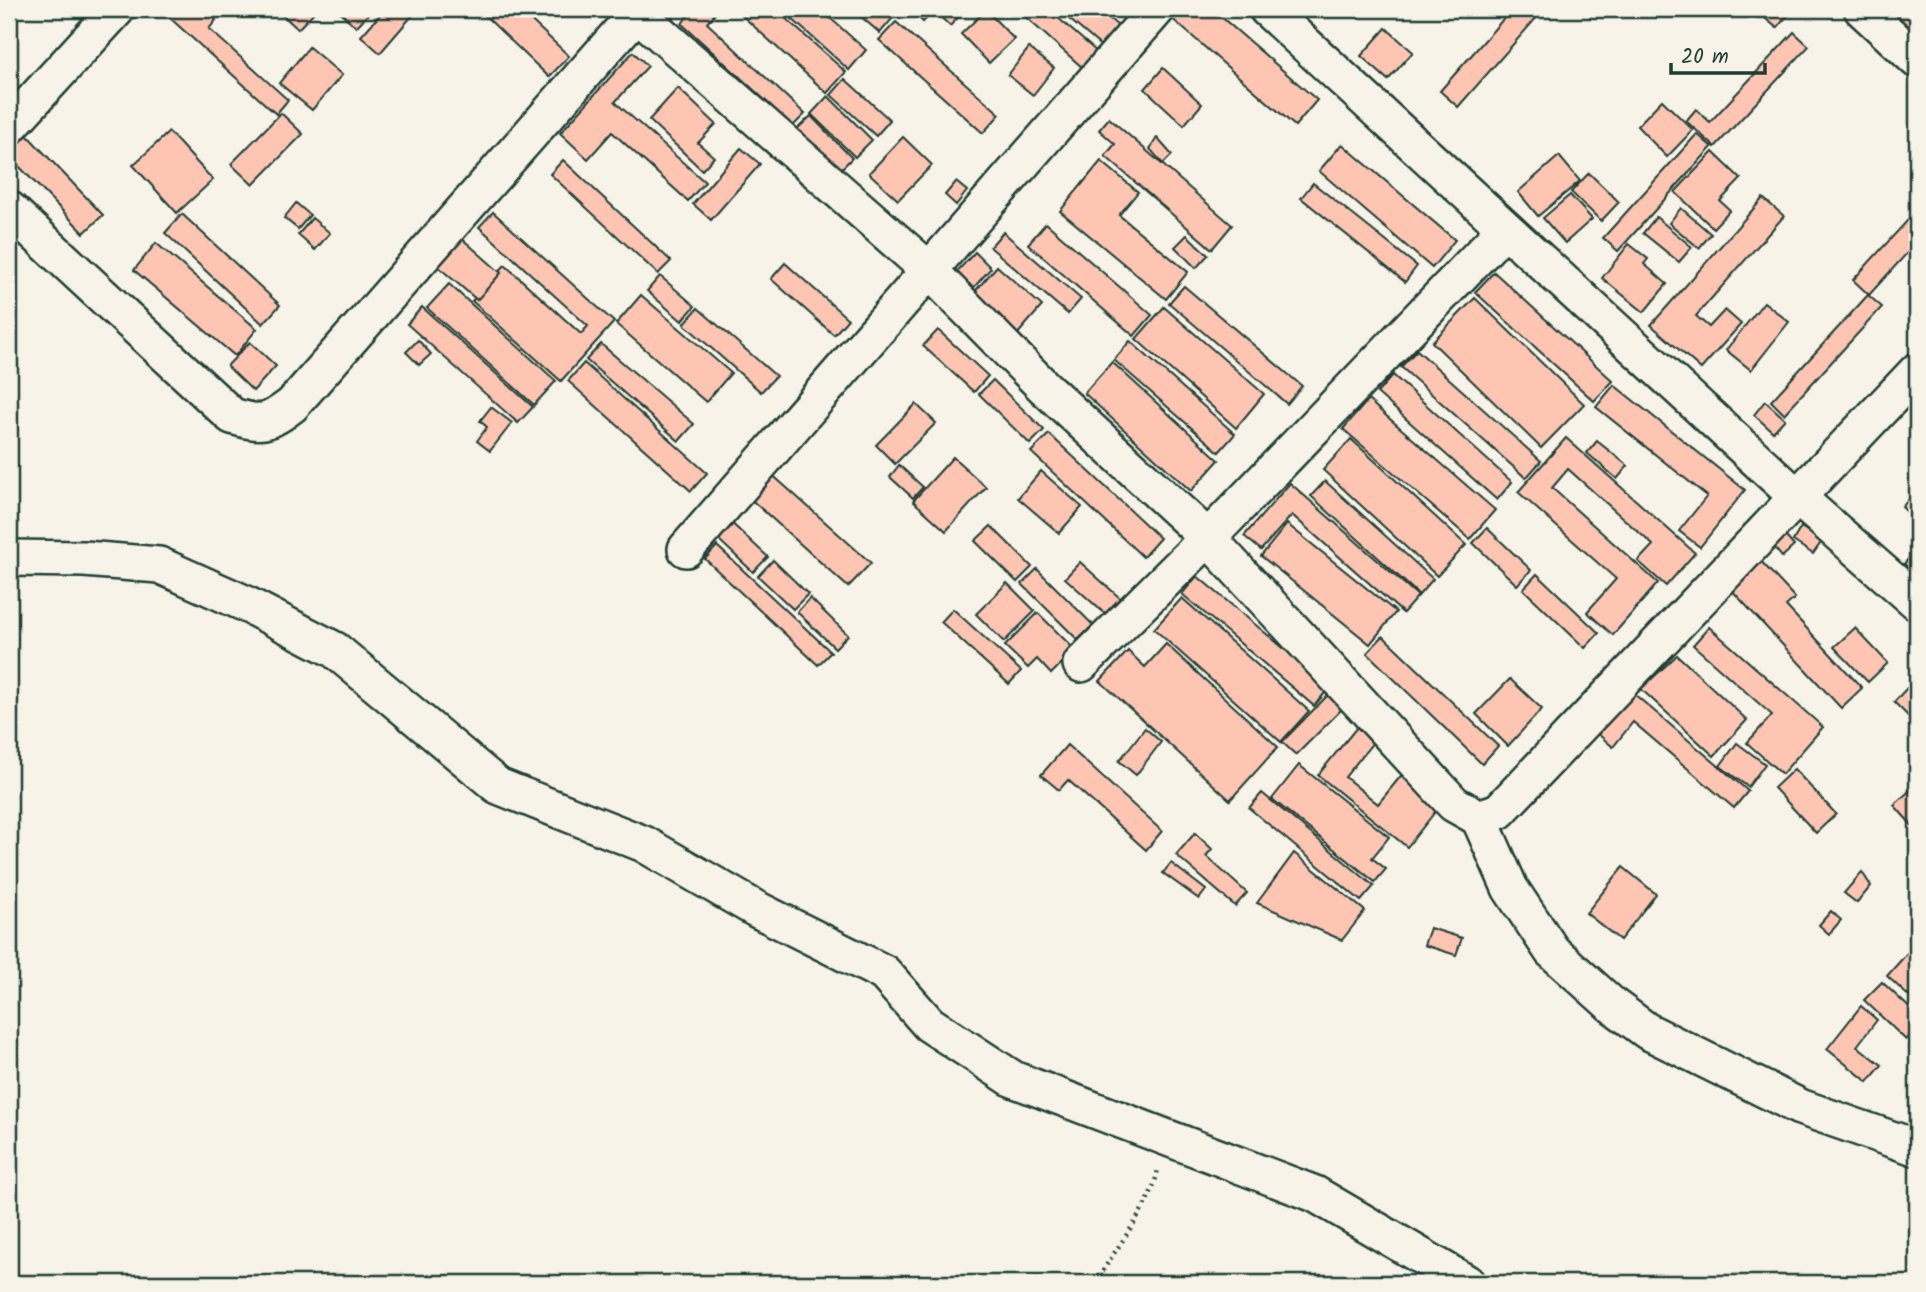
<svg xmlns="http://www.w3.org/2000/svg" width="1926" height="1292" viewBox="0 0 1926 1292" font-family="Kalam,sans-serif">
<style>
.building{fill:#fec5b3;stroke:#1f3d34;stroke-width:2}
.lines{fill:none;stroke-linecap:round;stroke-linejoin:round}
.minor-casing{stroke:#1f3d34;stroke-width:40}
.path{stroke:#1f3d34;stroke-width:4.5;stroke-dasharray:2 5;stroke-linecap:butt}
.minor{stroke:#f7f3e8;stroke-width:35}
</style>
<rect width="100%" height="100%" fill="#f7f3e8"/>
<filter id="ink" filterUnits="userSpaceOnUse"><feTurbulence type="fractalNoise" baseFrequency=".0143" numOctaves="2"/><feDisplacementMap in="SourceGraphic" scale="14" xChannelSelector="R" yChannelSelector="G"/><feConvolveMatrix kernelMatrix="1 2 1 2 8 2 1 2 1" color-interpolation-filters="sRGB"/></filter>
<g filter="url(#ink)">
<g class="building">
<polygon points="160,9 204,9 216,20 209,29 288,100 276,114"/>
<polygon points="276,9 317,9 298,29"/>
<polygon points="337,9 371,9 372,10 356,27"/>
<polygon points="385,9 418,9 380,53 361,36"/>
<polygon points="478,9 519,9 569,56 549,77"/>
<polygon points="692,9 718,10 707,23 805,114 793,126 682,24"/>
<polygon points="735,9 775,9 846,72 827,93"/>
<polygon points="781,9 820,9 866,50 849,70"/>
<polygon points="852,9 894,9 898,12 880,33"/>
<polygon points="928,9 932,13 923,22 911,10"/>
<polygon points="932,9 966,9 950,26"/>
<polygon points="1027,9 1064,9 1057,17 1097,52 1083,68 1022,14"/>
<polygon points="1066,9 1099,9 1119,27 1102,47 1062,13"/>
<polygon points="1175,9 1212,9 1317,100 1295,126 1169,16"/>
<polygon points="1512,9 1544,9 1458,107 1440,91"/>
<polygon points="1754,9 1793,9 1777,28"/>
<polygon points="1902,9 1917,9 1915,38 1893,18"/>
<polygon points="986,10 1014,39 989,63 961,34"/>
<polygon points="896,22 1000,114 983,133 879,40"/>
<polygon points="1386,28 1413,52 1388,80 1361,56"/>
<polygon points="1794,32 1809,46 1715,147 1686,121 1696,109 1710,122"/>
<polygon points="309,47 342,75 312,110 279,83"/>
<polygon points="1029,48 1054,68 1033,95 1008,75"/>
<polygon points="633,52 648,66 615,102 705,182 688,201 612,132 588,159 560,133"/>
<polygon points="1163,68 1202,104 1184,125 1145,89"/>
<polygon points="845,79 890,120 876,136 831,95"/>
<polygon points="678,88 716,124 698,143 714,157 702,170 649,120"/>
<polygon points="828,96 872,140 855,157 811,114"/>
<polygon points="1662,100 1693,130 1667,157 1637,126"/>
<polygon points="281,113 303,134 253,185 231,164"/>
<polygon points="811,116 852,158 837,173 795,131"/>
<polygon points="1109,118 1232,225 1212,249 1105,156 1115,144 1099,130"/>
<polygon points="169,132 213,180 177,213 133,165"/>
<polygon points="26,134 103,215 84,233 9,156 9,150"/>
<polygon points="1697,134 1712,147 1618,251 1603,238"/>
<polygon points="903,137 932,165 898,200 869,173"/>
<polygon points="1157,138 1172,155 1163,164 1150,149"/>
<polygon points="1342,144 1455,240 1432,268 1319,171"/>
<polygon points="741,148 760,164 711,220 693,204"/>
<polygon points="1713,152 1741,179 1720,201 1730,210 1713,228 1675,192"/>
<polygon points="1559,156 1580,181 1538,216 1518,192"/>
<polygon points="563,160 671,261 658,274 550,174"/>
<polygon points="1101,161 1138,192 1119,215 1188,272 1166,299 1060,211"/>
<polygon points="1589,173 1619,202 1601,221 1571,192"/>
<polygon points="956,182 967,191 956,205 945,195"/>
<polygon points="1313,183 1417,266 1405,282 1301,198"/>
<polygon points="1570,195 1592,219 1565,243 1543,218"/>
<polygon points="1763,198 1784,216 1696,316 1709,327 1725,310 1741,324 1701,369 1651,325"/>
<polygon points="296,203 310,215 298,229 284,218"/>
<polygon points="1681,208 1711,234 1699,248 1669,223"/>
<polygon points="1917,210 1917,242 1869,295 1853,280"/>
<polygon points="493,212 614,322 561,381 472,301 505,265 581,334 588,326 479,227"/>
<polygon points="182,214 280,305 263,324 165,233"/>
<polygon points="1656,217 1692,247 1679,262 1643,233"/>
<polygon points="312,218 330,233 315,250 298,235"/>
<polygon points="1046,223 1152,315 1134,336 1028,244"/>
<polygon points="1003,232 1081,299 1068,314 990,247"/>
<polygon points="1187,235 1208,255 1196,268 1175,247"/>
<polygon points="459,236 501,273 477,300 435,264"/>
<polygon points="156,243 257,329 235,356 134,270"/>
<polygon points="1629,244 1648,259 1644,264 1667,284 1644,312 1602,278"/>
<polygon points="975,252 991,268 969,293 952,277"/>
<polygon points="785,263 848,319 834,335 771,279"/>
<polygon points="997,266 1042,306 1016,336 971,296"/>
<polygon points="1494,272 1613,381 1594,401 1475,292"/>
<polygon points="660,276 695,306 682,321 647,291"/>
<polygon points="449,284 556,381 534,405 427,308"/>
<polygon points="1184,286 1302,386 1287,404 1169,303"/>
<polygon points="641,295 731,373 706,402 616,324"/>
<polygon points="1868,295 1882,307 1784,414 1771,401"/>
<polygon points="1475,298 1584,404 1541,448 1432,342"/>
<polygon points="1764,302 1789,322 1751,370 1726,350"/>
<polygon points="422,307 533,407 518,423 407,324"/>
<polygon points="1164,307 1264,394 1236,428 1136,339"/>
<polygon points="698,308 776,376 761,392 684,324"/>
<polygon points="938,330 988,376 974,392 923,346"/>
<polygon points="418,340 431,354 419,365 406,352"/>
<polygon points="1130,341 1235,434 1219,452 1114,360"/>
<polygon points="250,342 276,366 253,391 227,366"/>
<polygon points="601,344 694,424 679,441 586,360"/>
<polygon points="1417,350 1541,461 1526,478 1401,367"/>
<polygon points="1112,362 1219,460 1191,491 1084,393"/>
<polygon points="584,363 707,473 691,491 568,381"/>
<polygon points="1393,375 1512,482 1497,500 1377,393"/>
<polygon points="993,380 1044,430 1030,444 979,394"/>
<polygon points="1614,385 1745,490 1700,547 1679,531 1707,496 1596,407"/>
<polygon points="1368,400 1495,510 1470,539 1343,429"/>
<polygon points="1765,401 1785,419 1773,432 1754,415"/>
<polygon points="916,404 936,423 895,464 876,445"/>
<polygon points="491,407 512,423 490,451 477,441 487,427 480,421"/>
<polygon points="1049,434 1160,538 1143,557 1031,452"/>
<polygon points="1566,438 1695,553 1666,586 1638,561 1653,545 1568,469 1552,488 1658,583 1613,635 1587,612 1616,579 1518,492"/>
<polygon points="1351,439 1466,545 1437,576 1323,470"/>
<polygon points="1597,441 1628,466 1617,479 1587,453"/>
<polygon points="953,457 986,487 946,531 913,501"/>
<polygon points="899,465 923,487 913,498 890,477"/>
<polygon points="768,471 871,563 848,587 746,495"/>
<polygon points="1041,471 1082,507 1059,533 1018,498"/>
<polygon points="1325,481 1433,579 1419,595 1311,496"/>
<polygon points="1290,483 1418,596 1403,613 1292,515 1261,550 1244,536"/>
<polygon points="1917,490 1917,522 1902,507"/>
<polygon points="726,518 768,557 753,572 719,540 723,535 716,529"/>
<polygon points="1287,524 1396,612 1370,644 1261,556"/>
<polygon points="991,526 1032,567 1017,582 975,541"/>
<polygon points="1801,527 1822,541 1813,554 1793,541"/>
<polygon points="1487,528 1531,570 1517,585 1473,543"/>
<polygon points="1781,531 1794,546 1782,557 1769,541"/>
<polygon points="717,546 831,652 818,665 705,559"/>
<polygon points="1917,549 1917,575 1904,564"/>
<polygon points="1758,558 1795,598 1786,606 1862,688 1841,708 1728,586"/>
<polygon points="773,560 808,594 793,609 758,576"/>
<polygon points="1080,562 1120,598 1105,614 1065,578"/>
<polygon points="1037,569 1093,625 1078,640 1022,584"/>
<polygon points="1537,574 1599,633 1585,648 1523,589"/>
<polygon points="1197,576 1330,687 1314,706 1182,594"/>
<polygon points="1007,583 1035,611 1004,642 976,614"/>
<polygon points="810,598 848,635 835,648 797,612"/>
<polygon points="1182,598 1309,711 1281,742 1154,629"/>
<polygon points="953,609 1021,671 1009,684 941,622"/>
<polygon points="1038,613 1075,650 1051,674 1037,659 1028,668 1005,646"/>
<polygon points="1709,627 1823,727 1782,774 1747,743 1772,715 1693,645"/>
<polygon points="1855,628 1888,663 1868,682 1834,647"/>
<polygon points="1383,636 1498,746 1482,764 1367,653"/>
<polygon points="1166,644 1278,747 1230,800 1100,681 1128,651 1145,667"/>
<polygon points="1677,655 1747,720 1714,756 1641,689"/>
<polygon points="1917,677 1917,725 1894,702"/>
<polygon points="1510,679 1542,709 1508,746 1476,714"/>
<polygon points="1626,687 1748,791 1734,808 1633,722 1613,747 1591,728"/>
<polygon points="1331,692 1345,706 1296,755 1282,742"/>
<polygon points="1362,721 1379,735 1345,777 1378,804 1409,766 1447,797 1407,847 1318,775"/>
<polygon points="1145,728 1161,742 1136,775 1119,761"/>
<polygon points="1737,743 1765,764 1748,787 1720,766"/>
<polygon points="1067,745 1162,831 1146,850 1068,780 1059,790 1041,775"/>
<polygon points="1299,765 1389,837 1372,858 1386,869 1375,882 1272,799"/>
<polygon points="1794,769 1836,814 1816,833 1774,788"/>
<polygon points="1917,784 1917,831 1894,805"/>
<polygon points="1262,793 1374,886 1361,901 1249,808"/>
<polygon points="1195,833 1212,849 1206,856 1247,893 1235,906 1176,855"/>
<polygon points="1294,853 1365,911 1342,940 1257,903"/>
<polygon points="1171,863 1206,890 1199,899 1163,873"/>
<polygon points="1623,867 1656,894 1620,940 1586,913"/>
<polygon points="1862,872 1871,886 1857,903 1844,893"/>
<polygon points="1831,911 1841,920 1829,934 1819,925"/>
<polygon points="1430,928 1462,938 1456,955 1424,945"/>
<polygon points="1917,942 1917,975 1914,978 1917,981 1917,1004 1887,976"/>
<polygon points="1882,982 1917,1015 1917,1029 1906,1040 1864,1000"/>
<polygon points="1861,1006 1877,1020 1857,1046 1882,1065 1868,1082 1827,1049"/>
</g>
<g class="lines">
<g class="minor-casing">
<g id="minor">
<polyline points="642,9 637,13 930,271 1044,387 1208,538 1454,804 1479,818 1499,811 1917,371"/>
<polyline points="1267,9 1796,496 1917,602"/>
<polyline points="1862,9 1917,60"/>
<polyline points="9,127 117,9"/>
<path d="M 9,209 L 232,416 C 262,425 267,424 292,405 L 637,13 L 632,9"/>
<polyline points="686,549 1157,9"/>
<polyline points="9,558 84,559 159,565 244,603 335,650 498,786 644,844 756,909 884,973 929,1024 1013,1079 1315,1194 1467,1283"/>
<polyline points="1081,664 1208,538 1505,229"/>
<polyline points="1479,818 1510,888 1552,951 1612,1005 1647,1031 1800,1107 1917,1148"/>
</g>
</g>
<path class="path" d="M 1096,1283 C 1114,1248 1153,1206 1158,1168"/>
<use href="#minor" class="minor"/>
</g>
</g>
<rect width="1926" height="1292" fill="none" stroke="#f7f3e8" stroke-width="35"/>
<rect x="18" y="18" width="1891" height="1257" fill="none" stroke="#1f3d34" stroke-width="2.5" filter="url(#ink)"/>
<path d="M1671 63v10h94v-10" fill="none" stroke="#1f3d34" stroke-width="3.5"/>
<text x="1681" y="63" font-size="21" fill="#1f3d34" stroke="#f7f3e8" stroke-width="5" paint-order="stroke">20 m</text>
</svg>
